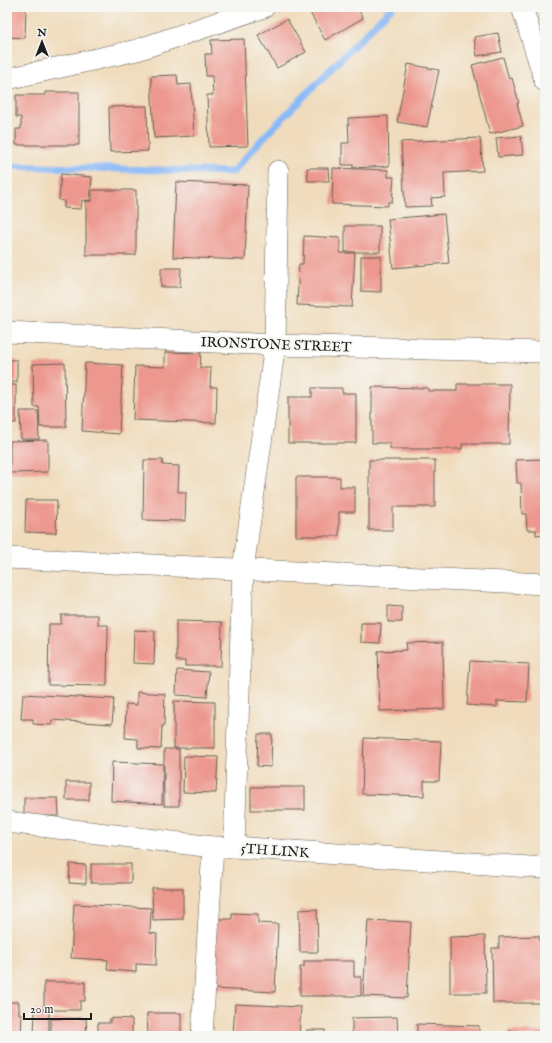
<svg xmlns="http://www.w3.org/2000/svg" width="552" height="1043" viewBox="0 0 552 1043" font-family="'IM FELL English',serif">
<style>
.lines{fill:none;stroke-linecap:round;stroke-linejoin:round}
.stream{stroke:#8abaf6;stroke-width:7}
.building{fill:#ed988e}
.street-casing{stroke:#665f54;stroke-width:22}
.street{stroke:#fff;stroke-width:21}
.labels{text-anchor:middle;stroke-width:4;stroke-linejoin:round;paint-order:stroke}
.street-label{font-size:14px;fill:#1c1c1c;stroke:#f6f6f2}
</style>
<rect width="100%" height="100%" fill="#f6f6f2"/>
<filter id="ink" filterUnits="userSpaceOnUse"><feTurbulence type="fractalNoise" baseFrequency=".025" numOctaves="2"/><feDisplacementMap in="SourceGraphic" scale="8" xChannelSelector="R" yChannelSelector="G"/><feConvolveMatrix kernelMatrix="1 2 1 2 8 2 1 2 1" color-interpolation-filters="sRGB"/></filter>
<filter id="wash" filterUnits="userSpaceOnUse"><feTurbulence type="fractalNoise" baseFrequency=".012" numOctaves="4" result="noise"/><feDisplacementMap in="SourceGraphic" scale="16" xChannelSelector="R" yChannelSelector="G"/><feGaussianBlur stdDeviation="0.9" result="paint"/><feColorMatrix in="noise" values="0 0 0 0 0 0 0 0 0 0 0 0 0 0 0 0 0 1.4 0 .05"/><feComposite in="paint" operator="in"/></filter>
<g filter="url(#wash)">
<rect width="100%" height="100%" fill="#f0dcbc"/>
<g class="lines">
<polyline class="stream" points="7,166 233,172 262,139 392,7"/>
</g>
<g id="blocks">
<g class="building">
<polygon points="7,7 26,7 25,38 7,37"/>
<polygon points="307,7 357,7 363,18 325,40"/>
<polygon points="287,19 306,52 277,68 258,35"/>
<polygon points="498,33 502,52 477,56 474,37"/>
<polygon points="244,39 248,146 209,147 207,95 213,95 212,76 206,76 205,54 212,54 211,40"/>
<polygon points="503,57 509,79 512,78 519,103 517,103 523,126 490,134 472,65"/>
<polygon points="408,64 439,70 427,127 397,122"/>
<polygon points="177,75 178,85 191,84 194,136 154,138 151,76"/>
<polygon points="45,92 79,92 79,145 16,145 16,129 21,129 21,117 16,117 16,95 45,95"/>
<polygon points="147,106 148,151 110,152 109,107"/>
<polygon points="388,116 389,166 353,168 353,165 342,165 342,143 349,143 348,118"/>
<polygon points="521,136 523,155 498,157 496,138"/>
<polygon points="480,138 483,171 444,173 445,197 431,198 432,206 405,207 401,142"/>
<polygon points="307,168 328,168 329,181 308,181"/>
<polygon points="333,168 388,170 388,177 394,177 392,202 388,202 388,206 332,204"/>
<polygon points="61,174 92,177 90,201 82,200 81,209 64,208 64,201 59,200"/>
<polygon points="176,182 248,185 245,260 173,257"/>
<polygon points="92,190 136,190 136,255 86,255 86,201 92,201"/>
<polygon points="444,214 449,263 393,268 388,219"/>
<rect x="345" y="226" width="35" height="26"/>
<polygon points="304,236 340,238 340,253 355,253 352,307 297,305 299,264 303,264"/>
<polygon points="361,256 381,256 381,292 361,291"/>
<polygon points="161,268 181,268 180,287 161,287"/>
<polygon points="165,352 201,353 200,368 211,368 210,387 217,387 216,423 133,420 135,366 165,367"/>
<rect x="7" y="360" width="10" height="22"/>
<polygon points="65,363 66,427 40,427 39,407 34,407 33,364"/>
<polygon points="85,363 123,365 119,434 82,431"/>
<polygon points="457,384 510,384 509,444 462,444 462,449 390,449 390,443 372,443 372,387 428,388 428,391 457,391"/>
<rect x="7" y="385" width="9" height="38"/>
<polygon points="312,388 342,388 342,393 356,393 356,443 288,443 288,397 312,397"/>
<polygon points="20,411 38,411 39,439 21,439"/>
<polygon points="48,440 48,472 10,473 10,441"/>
<polygon points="545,459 545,534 536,535 536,530 527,530 526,514 522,514 521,483 517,483 516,460"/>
<polygon points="144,460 163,460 162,465 179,466 178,492 186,492 185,521 143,520"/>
<polygon points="369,460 435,460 435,507 393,507 393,530 369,530"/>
<polygon points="296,477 340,477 340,487 355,487 355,512 339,512 339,536 296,536"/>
<polygon points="26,500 57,500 56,533 25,532"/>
<polygon points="388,606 402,607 402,622 388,622"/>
<polygon points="61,615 98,615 98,625 108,625 107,686 48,685 49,624 61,624"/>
<polygon points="176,621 222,622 221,666 185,666 185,661 176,661"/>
<polygon points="361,623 381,623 380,643 361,642"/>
<polygon points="134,630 155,631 154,664 133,663"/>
<polygon points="443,642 444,709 380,711 378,651 407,650 406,643"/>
<polygon points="470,661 529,664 527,702 497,701 497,707 467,705"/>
<polygon points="177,670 209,672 207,697 176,695"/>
<polygon points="137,692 165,694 164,726 162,726 161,749 138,748 138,739 125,738 126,704 137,705"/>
<polygon points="23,694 114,699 112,724 52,720 52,725 33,724 33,719 21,719"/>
<polygon points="174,701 215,702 215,748 174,748"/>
<polygon points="258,734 272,734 271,767 257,766"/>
<polygon points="364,738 441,741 439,781 424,781 424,796 362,794"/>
<rect x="164" y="749" width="15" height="57"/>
<polygon points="184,756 218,757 216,793 183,792"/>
<polygon points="112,762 163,764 162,804 111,801"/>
<rect x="66" y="782" width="23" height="18"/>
<rect x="251" y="787" width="54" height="23"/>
<polygon points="24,798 58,798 59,816 24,816"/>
<polygon points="70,864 86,865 86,884 69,883"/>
<rect x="91" y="864" width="40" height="19"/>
<polygon points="152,888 183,888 183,919 153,920"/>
<polygon points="74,904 151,908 150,933 157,934 156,965 136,964 136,972 107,970 108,960 71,958"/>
<polygon points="317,909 318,952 300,952 299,910"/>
<polygon points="232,913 258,914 258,923 278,924 275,992 213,989 216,919 232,919"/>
<polygon points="368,920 411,922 407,998 363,996"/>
<polygon points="485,936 486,993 450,993 450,937"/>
<polygon points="539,936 539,941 545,941 545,1003 493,1003 492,948 499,948 499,937"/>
<polygon points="304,961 354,961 354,977 361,977 361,996 300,996 300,967 304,967"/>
<polygon points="44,982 85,982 85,1001 80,1001 80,1010 44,1010"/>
<polygon points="7,1002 19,1002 19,1014 22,1014 21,1036 7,1036"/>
<polygon points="235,1004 301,1007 299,1036 233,1036"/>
<polygon points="35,1010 49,1011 49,1036 34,1036"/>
<polygon points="147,1013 181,1013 181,1036 148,1036"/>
<polygon points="397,1017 398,1036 352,1036 352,1018"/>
<polygon points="86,1018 87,1036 51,1036 51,1019"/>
<polygon points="110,1018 132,1019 132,1036 98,1036 98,1023 110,1023"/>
<polygon points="417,1024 479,1026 479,1036 417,1036"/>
<rect x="307" y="1030" width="18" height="6"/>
<polygon points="509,1031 545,1032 545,1036 509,1036"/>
</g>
</g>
</g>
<g filter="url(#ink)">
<use href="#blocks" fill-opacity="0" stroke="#665f54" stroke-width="1"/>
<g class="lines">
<g class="street-casing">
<g id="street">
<polyline points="522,7 545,81"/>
<polyline points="7,79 137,50 264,7"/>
<polyline points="7,332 275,345 545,352"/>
<polyline points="7,558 545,584"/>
<polyline points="7,822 213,847 234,847 545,868"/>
<polyline points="234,847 243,569 275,345 278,171"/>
<polyline points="202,1036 213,847"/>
</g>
</g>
<use href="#street" class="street"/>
</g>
</g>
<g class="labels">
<g class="street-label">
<text transform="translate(276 344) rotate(2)" y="5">IRONSTONE STREET</text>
<text transform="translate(275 850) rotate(4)" y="5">5TH LINK</text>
</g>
</g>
<rect width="552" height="1043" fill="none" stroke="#f6f6f2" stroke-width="24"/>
<g transform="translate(42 42)" stroke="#f6f6f2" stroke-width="3" paint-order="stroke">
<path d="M0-3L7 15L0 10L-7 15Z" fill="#1c1c1c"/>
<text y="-6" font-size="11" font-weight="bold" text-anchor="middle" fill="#1c1c1c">N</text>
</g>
<path d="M24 1013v6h67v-6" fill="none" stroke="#1c1c1c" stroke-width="2"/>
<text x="30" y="1013" font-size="12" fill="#1c1c1c" stroke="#f6f6f2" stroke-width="3" paint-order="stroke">20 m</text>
</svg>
